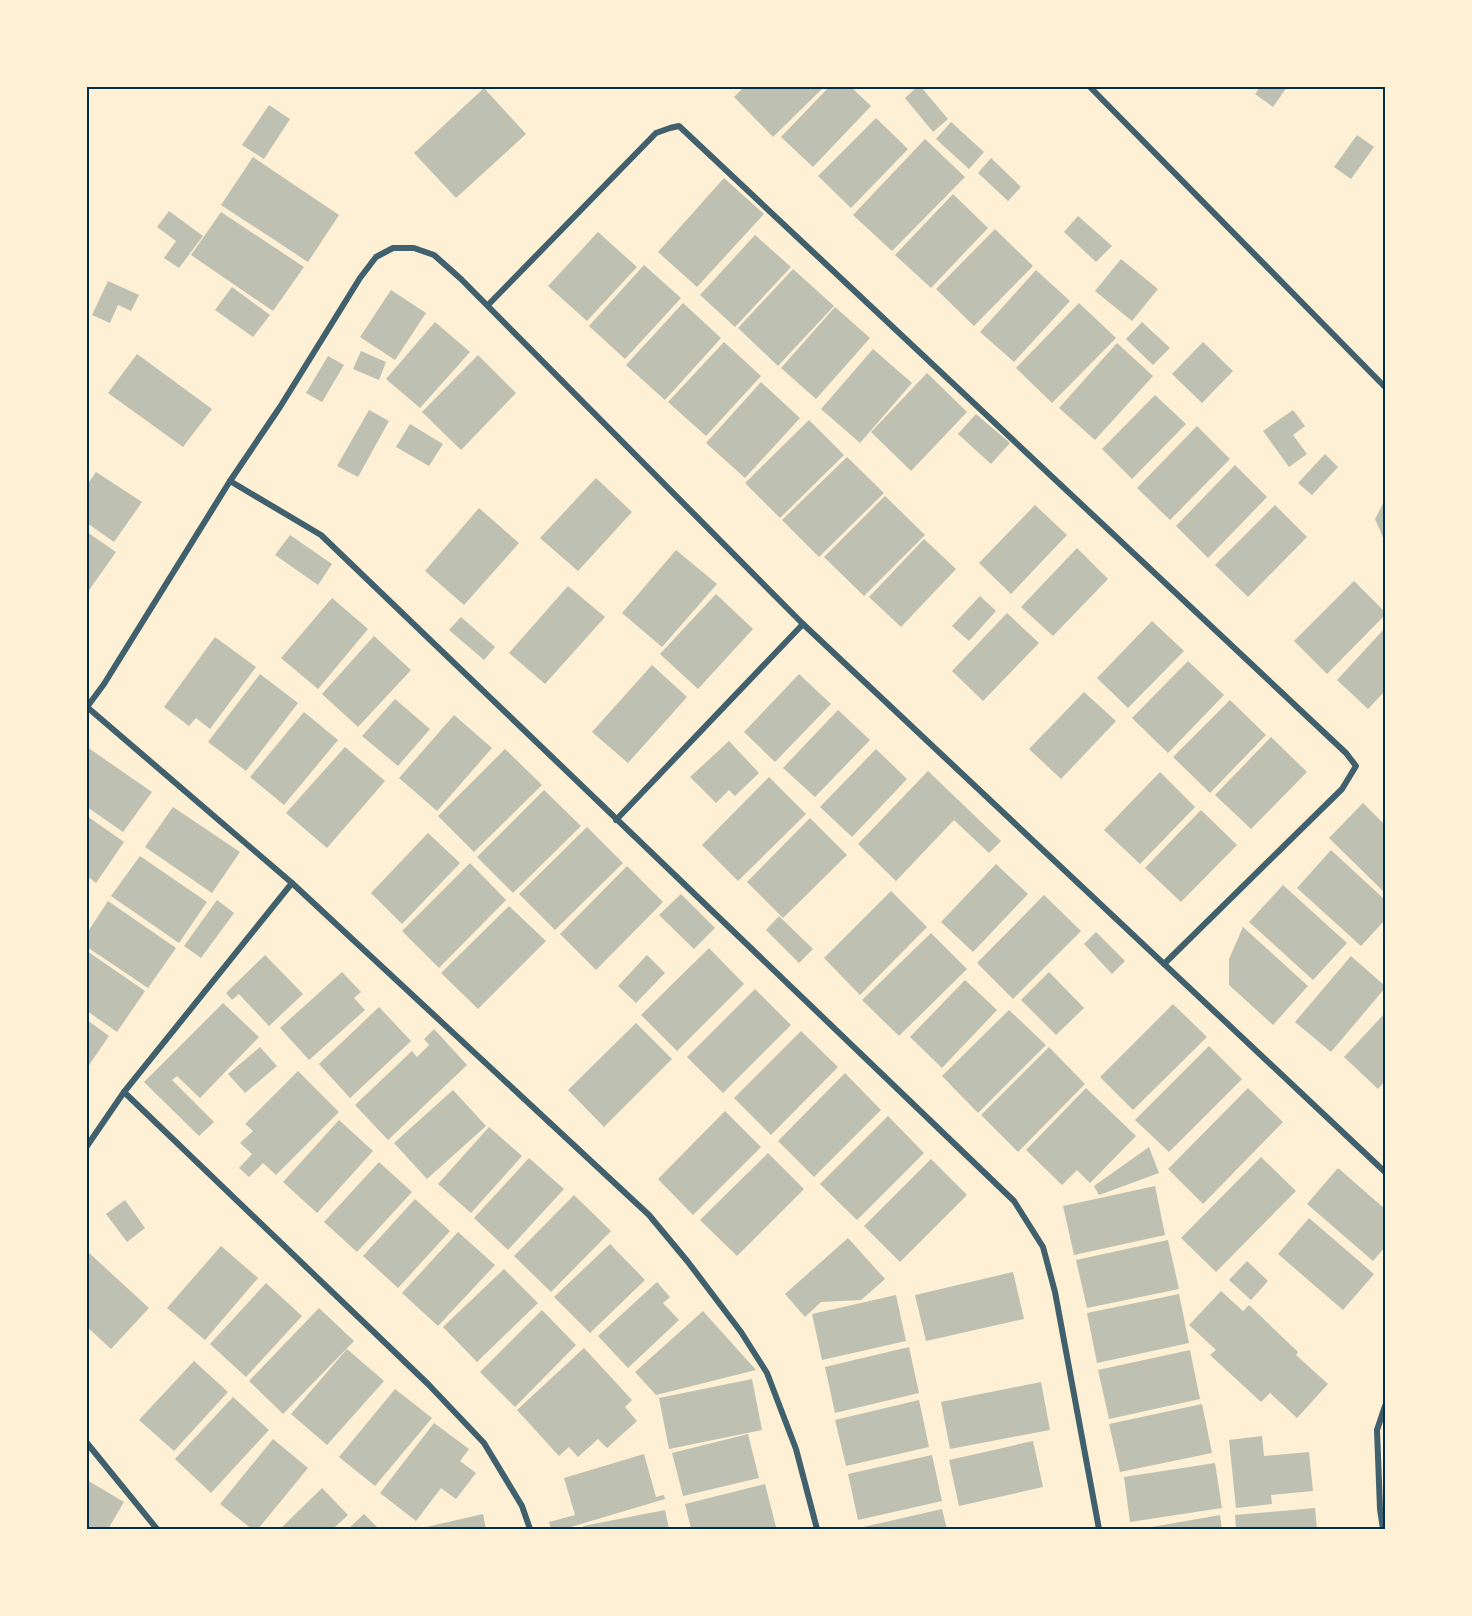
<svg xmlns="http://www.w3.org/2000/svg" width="1472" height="1616" viewBox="0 0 1472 1616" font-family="Commissioner,sans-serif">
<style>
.building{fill:#bec0b2}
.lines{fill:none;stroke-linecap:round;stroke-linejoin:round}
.minor{stroke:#3f606c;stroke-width:6}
.neatline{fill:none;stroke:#003049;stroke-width:2}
</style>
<rect width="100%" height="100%" fill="#fdf0d5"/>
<g class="building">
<polygon points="744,87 824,87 773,137 734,97"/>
<polygon points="829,87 851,87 871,106 813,167 781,137"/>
<polygon points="917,87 921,87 948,119 933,132 905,98"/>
<polygon points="1260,87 1287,87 1273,107 1255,94"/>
<polygon points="484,88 526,134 456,198 414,153"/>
<polygon points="269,105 290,119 264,159 242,145"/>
<polygon points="876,118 908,149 851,208 818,176"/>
<polygon points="951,122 984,152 969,169 936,139"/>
<polygon points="1357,135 1374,147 1351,179 1334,167"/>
<polygon points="925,139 965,177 892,251 853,215"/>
<polygon points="253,157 339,215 308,262 221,205"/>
<polygon points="991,158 1021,187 1008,201 978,173"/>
<polygon points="724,178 764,214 697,287 658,252"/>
<polygon points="953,194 988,228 931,288 895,255"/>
<polygon points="169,211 203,236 179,268 164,258 176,241 157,227"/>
<polygon points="221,212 304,267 273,311 191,255"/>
<polygon points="1078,216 1112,246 1096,262 1064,232"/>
<polygon points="995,229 1033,266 974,326 936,289"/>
<polygon points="598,232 637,267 587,321 548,286"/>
<polygon points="755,235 791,267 735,327 700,295"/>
<polygon points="1121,259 1158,289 1132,321 1095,291"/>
<polygon points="644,265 681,298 625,359 589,326"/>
<polygon points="793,269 834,306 778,366 738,328"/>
<polygon points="1036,270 1070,301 1014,362 980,332"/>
<polygon points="108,281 139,295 131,311 118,305 110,323 92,315"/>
<polygon points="232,287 270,315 253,337 215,310"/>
<polygon points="391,290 426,313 395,360 360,337"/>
<polygon points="683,303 721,338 665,400 626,365"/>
<polygon points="1079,303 1116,338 1052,403 1016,368"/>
<polygon points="835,307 870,338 816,399 781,368"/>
<polygon points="435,322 470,352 420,408 386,379"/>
<polygon points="1142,322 1170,348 1153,365 1126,339"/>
<polygon points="724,342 761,376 706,436 668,402"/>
<polygon points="1203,342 1233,371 1202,403 1172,374"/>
<polygon points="1117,343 1153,376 1095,440 1059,408"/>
<polygon points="873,349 912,383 860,443 821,409"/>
<polygon points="361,351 386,362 379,380 353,369"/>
<polygon points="137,354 212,409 183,447 108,393"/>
<polygon points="478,355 516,393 461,450 422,412"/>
<polygon points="328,356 344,365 322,402 306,393"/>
<polygon points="927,373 967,412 911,471 871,432"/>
<polygon points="761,382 800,418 745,478 706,443"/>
<polygon points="1155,395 1186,424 1132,479 1102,449"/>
<polygon points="369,410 389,421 358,477 337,466"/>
<polygon points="1293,410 1305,426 1293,435 1307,454 1289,467 1263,431"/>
<polygon points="976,414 1010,443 991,464 958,434"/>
<polygon points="809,420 844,455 780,518 745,483"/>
<polygon points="410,424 443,444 429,466 396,447"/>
<polygon points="1197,426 1230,459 1170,520 1137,488"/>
<polygon points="1325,454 1338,467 1312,495 1298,483"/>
<polygon points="847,457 884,493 819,557 782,520"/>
<polygon points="1235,465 1267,497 1208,558 1176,526"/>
<polygon points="96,472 142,502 114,542 87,523 87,485"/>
<polygon points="596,478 632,512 578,571 540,538"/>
<polygon points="885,496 925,535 864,596 824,557"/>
<polygon points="1385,500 1385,542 1375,519"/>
<polygon points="1035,505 1067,535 1011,594 979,563"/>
<polygon points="1275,505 1307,537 1248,597 1215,565"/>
<polygon points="479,508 519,543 464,605 425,571"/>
<polygon points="87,532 116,552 87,593"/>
<polygon points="290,535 332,564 318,585 275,555"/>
<polygon points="924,539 956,569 901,627 869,597"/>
<polygon points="1077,548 1108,579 1053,636 1021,607"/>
<polygon points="676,550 717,584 662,647 622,613"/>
<polygon points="1354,581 1385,612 1385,615 1327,674 1294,641"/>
<polygon points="568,586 605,617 545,684 509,653"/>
<polygon points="716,594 753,629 698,689 660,654"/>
<polygon points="980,596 996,611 969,641 952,626"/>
<polygon points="332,598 368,629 318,689 281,658"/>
<polygon points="1007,613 1039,643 983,701 952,671"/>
<polygon points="461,617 495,647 484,660 449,630"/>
<polygon points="1152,621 1184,651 1128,708 1097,678"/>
<polygon points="1385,628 1385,691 1368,709 1337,680"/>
<polygon points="374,636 411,670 358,727 322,694"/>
<polygon points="215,637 256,667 210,729 196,718 189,726 164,707"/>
<polygon points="1188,661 1224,695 1168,753 1132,718"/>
<polygon points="652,665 687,697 628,763 592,732"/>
<polygon points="260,674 298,703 246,771 208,742"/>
<polygon points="799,674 831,704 775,762 744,732"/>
<polygon points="1084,692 1116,721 1061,779 1029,749"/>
<polygon points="395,699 430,729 398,766 362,736"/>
<polygon points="1230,700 1266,735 1210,793 1173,757"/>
<polygon points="838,710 870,740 815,797 783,768"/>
<polygon points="304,712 338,740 284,805 250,777"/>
<polygon points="454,715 492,748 437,811 399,778"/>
<polygon points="1271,737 1307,772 1251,829 1215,795"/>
<polygon points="729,741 759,773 735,796 729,790 716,803 690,777"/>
<polygon points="87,747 152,792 123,832 87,807"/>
<polygon points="345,747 385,781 327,848 286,813"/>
<polygon points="505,749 542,785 474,852 438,816"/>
<polygon points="876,749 907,779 852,837 820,807"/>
<polygon points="928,771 1001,841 989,853 954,820 896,881 858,844"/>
<polygon points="1160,772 1195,807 1140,864 1104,830"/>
<polygon points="769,777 806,814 738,881 702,845"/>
<polygon points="544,790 581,826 513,893 477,857"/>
<polygon points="1363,803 1385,825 1385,893 1329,838"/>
<polygon points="173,807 240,852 212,893 145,847"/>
<polygon points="1201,810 1237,845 1181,902 1145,868"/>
<polygon points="87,816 124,842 96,883 87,876"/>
<polygon points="810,818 847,855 783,918 747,882"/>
<polygon points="587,827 623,863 555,930 519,894"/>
<polygon points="428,833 460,863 402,924 371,893"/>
<polygon points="1331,850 1385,900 1385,920 1361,946 1297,888"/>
<polygon points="140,856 207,902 179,943 111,896"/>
<polygon points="470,863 506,900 439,968 402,931"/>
<polygon points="996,864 1028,894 973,952 941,922"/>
<polygon points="627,866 663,902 596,970 560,934"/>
<polygon points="1283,885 1347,943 1313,980 1249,922"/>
<polygon points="891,891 927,927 860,995 824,958"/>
<polygon points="681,894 715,928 694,949 659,915"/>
<polygon points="1044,895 1081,931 1013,999 977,963"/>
<polygon points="217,900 234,913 201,958 184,946"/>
<polygon points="108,901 176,948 148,988 87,947 87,933"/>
<polygon points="509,906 546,941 478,1009 441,973"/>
<polygon points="779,916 813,949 799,963 766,930"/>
<polygon points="1243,927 1308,986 1273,1025 1229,985 1229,959"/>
<polygon points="1096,932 1125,961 1112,974 1084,944"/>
<polygon points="931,933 967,969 899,1036 862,1000"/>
<polygon points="709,948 744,984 677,1051 641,1015"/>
<polygon points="87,951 145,991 117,1032 87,1011"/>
<polygon points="265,955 303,994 269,1026 239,994 232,1000 226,993"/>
<polygon points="647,955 665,973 636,1003 618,986"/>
<polygon points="1351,956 1385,986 1385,988 1331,1052 1295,1022"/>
<polygon points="342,972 361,992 354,998 365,1010 309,1060 280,1028"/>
<polygon points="1049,972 1084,1008 1056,1035 1021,1000"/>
<polygon points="965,980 997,1010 942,1068 910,1037"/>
<polygon points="755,989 791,1025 723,1093 687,1057"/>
<polygon points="223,1003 259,1037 200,1098 177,1076 172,1080 214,1122 199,1136 144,1082"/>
<polygon points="1173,1004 1207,1037 1133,1110 1100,1077"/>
<polygon points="379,1007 411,1041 350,1098 319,1064"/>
<polygon points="1009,1010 1046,1045 978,1113 942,1076"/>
<polygon points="1385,1013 1385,1081 1378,1089 1344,1057"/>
<polygon points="87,1020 109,1036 87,1068"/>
<polygon points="636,1023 672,1059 604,1127 568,1090"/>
<polygon points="434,1029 467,1065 388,1140 355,1105 412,1051 417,1057 429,1045 424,1039"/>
<polygon points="801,1031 838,1067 771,1135 734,1098"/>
<polygon points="1209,1046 1242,1079 1169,1152 1135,1120"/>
<polygon points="260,1047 277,1066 245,1093 228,1074"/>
<polygon points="1049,1047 1085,1084 1018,1152 981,1115"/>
<polygon points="298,1071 339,1112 276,1175 263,1163 249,1177 239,1168 252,1154 240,1143 253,1131 245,1124"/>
<polygon points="845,1073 881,1110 814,1177 778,1141"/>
<polygon points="1086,1088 1136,1136 1090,1183 1077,1170 1062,1185 1026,1150"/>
<polygon points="1248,1088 1283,1122 1203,1204 1168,1169"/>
<polygon points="453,1090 486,1126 427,1179 394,1143"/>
<polygon points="725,1111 761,1147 693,1215 658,1179"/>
<polygon points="888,1116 924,1153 857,1220 820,1184"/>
<polygon points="339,1120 373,1151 317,1213 283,1182"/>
<polygon points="489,1127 522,1156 471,1213 438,1184"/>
<polygon points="1149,1147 1159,1173 1099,1195 1094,1186"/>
<polygon points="768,1153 804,1189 737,1256 700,1220"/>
<polygon points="1261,1157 1296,1191 1216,1272 1181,1238"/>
<polygon points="529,1158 564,1189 508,1250 474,1218"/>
<polygon points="931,1159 967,1195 900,1262 864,1226"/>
<polygon points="379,1162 412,1192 357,1252 324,1222"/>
<polygon points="1338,1168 1385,1209 1385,1247 1373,1261 1307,1204"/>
<polygon points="1155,1186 1165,1235 1074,1255 1063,1206"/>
<polygon points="574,1195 611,1231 551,1292 514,1256"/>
<polygon points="415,1199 450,1231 398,1288 363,1256"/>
<polygon points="125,1200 145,1228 127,1242 106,1214"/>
<polygon points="1309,1218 1374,1274 1343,1310 1278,1254"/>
<polygon points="458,1232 495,1265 438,1326 402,1293"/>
<polygon points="848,1238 885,1279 861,1300 821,1302 805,1317 785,1294"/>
<polygon points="1168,1240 1179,1289 1087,1308 1076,1260"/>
<polygon points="610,1244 645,1280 590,1333 554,1297"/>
<polygon points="221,1246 258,1278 205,1340 167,1308"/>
<polygon points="87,1251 149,1308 111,1349 87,1327"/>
<polygon points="1247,1261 1268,1281 1251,1300 1229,1280"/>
<polygon points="504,1269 538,1303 477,1362 443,1327"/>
<polygon points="1013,1272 1024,1319 926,1341 915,1295"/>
<polygon points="657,1282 670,1297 663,1303 679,1320 628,1368 598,1336"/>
<polygon points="266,1283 302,1316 246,1377 210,1344"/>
<polygon points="1221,1291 1243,1311 1249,1305 1298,1352 1296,1355 1328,1384 1297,1418 1270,1393 1261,1402 1210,1355 1216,1350 1189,1325"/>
<polygon points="1179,1294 1189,1343 1097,1363 1087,1313"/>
<polygon points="896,1295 906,1341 822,1360 812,1314"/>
<polygon points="319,1308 354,1341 283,1414 249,1381"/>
<polygon points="542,1310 576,1345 515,1407 480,1372"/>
<polygon points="703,1311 756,1370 656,1395 635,1372"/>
<polygon points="909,1347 919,1393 835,1413 825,1367"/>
<polygon points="584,1348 632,1400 625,1407 637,1421 607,1448 598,1439 578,1457 569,1447 559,1456 517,1410"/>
<polygon points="347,1349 384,1381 327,1445 291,1414"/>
<polygon points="1190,1350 1200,1399 1109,1419 1098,1370"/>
<polygon points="194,1361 228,1392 174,1451 139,1420"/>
<polygon points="752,1379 762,1430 669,1449 659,1398"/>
<polygon points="1041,1382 1050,1430 950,1449 941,1402"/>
<polygon points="395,1389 432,1418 375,1486 339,1457"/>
<polygon points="233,1397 269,1430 211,1493 175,1459"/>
<polygon points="919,1400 929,1447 846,1466 835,1420"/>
<polygon points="1202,1404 1212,1453 1120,1472 1109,1424"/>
<polygon points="434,1423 469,1449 460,1461 476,1473 456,1499 441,1488 416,1521 380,1493"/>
<polygon points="748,1434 759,1478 683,1496 672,1453"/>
<polygon points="1262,1436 1264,1456 1309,1452 1313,1491 1271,1495 1272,1504 1236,1508 1229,1440"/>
<polygon points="273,1439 308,1468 258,1529 252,1529 220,1504"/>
<polygon points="1033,1441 1043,1487 959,1506 949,1460"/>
<polygon points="644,1454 656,1497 664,1495 665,1499 564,1529 551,1529 549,1522 575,1515 564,1478"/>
<polygon points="932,1455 942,1501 858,1520 848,1474"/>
<polygon points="1215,1463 1222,1508 1130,1522 1124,1477"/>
<polygon points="87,1480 124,1502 108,1529 90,1529 87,1527"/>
<polygon points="765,1484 776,1527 769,1529 691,1529 685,1504"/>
<polygon points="322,1488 348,1515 333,1529 280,1529"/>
<polygon points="1315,1508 1317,1529 1236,1529 1235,1515"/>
<polygon points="942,1509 947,1529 859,1529 859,1528"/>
<polygon points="665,1510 669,1529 584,1529 583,1526"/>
<polygon points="364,1514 379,1529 348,1529"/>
<polygon points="483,1514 486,1529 423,1529 422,1528"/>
<polygon points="1220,1515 1222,1529 1146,1529 1146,1528"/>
</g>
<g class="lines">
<g class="minor">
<polyline points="1090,87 1385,387"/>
<polyline points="488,305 656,133 670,128 679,126 1346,753 1356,766 1342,789 1164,964"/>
<polyline points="230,481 321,535 1014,1201 1043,1247 1055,1292 1099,1529"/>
<polyline points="87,707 104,684 230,481 280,407 360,278 376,257 393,248 414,248 434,255 461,279 803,624 1385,1172"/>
<polyline points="87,707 292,883 649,1215 688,1262 741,1332 767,1373 796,1449 817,1529"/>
<polyline points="616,820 803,624"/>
<polyline points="124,1092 428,1384 484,1443 522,1506 530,1529"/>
<polyline points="87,1146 124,1092 292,883"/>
<polyline points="87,1443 157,1529"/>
<polyline points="1383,1529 1380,1509 1377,1430 1385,1406"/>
</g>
</g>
<rect width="1472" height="1616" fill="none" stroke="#fdf0d5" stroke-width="177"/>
<rect x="88" y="88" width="1296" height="1440" class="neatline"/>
</svg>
